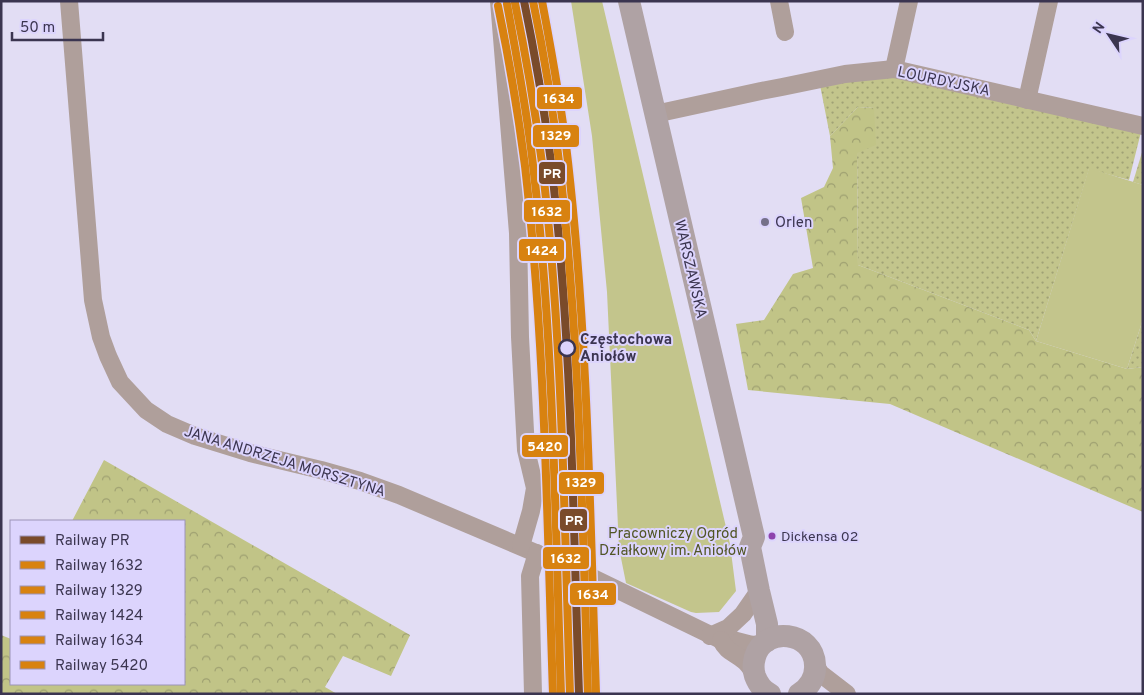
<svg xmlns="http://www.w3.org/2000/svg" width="1144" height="695" viewBox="0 0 1144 695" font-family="Overpass,sans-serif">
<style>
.grass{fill:url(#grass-dots)}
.forest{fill:url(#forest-crowns)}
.garden{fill:#c3c58c}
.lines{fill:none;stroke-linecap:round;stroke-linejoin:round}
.minor{stroke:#af9f9b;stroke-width:18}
.major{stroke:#afa2a4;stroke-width:22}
.rail-1-casing{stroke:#dcd4fd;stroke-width:11}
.rail-2-casing{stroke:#dcd4fd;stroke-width:11}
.rail-3-casing{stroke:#dcd4fd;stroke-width:11}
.rail-4-casing{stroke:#dcd4fd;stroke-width:11}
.rail-5-casing{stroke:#dcd4fd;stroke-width:11}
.rail-6-casing{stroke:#dcd4fd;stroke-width:11}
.rail-1{stroke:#7a4b2a;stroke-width:8}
.rail-2{stroke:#d88210;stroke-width:8}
.rail-3{stroke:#d88210;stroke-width:8}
.rail-4{stroke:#d88210;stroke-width:8}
.rail-5{stroke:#d88210;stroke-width:8}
.rail-6{stroke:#d88210;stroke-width:8}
.poi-dot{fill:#757089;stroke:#dcd4fd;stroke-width:2}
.stop-dot{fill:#dcd4fd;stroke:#3b3550;stroke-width:2.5}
.bus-dot{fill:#8e44ad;stroke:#dcd4fd;stroke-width:2}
.labels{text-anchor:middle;stroke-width:4;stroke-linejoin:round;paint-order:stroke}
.bus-label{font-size:14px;fill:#3b3550;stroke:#dcd4fd;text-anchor:start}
.street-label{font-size:15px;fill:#3b3550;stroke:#dcd4fd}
.poi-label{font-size:15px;fill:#3b3550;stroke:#dcd4fd;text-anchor:start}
.stop-label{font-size:15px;font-weight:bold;fill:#3b3550;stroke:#dcd4fd;text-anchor:start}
.park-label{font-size:15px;fill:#515625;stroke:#dcd4fd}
.line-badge{stroke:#dcd4fd;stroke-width:2}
.badge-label{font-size:14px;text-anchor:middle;font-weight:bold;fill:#fff}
</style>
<defs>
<pattern id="grass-dots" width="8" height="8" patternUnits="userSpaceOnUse" patternTransform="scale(1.25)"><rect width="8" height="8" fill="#c3c58c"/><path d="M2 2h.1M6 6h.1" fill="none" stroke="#a0a175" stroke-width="1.8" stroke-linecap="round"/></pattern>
<pattern id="forest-crowns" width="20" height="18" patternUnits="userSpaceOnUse" patternTransform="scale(1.25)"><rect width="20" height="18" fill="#c1c487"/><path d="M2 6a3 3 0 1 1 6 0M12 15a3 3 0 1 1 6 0" fill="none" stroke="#9ea071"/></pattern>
</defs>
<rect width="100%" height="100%" fill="#e2ddf4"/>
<g class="grass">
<polygon points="893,77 1141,132 1129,180 1089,169 1036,341 1029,330 858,265 857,152 874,108 858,107 830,136 820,85"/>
<polygon points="1143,149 1143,185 1133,182"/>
<polygon points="1143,319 1143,367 1127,369"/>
</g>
<g class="forest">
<polygon points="858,107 874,108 876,145 857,153 858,265 1029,330 1036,341 1127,369 1143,367 1143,512 890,404 748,390 736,324 764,320 793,274 813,268 801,198 824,187 833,168 830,136"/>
<polygon points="104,460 410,635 391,676 343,656 325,687 337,694 1,694 1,635 11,639 11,684 184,684 184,521 72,521"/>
</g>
<g class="garden">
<polygon points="571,1 602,1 730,544 736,591 719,612 696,613 691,612 626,583 619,548 607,292 592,136"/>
<polygon points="1089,168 1143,185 1143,319 1127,369 1036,341"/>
</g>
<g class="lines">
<g class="minor">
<polyline points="69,1 93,300 101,337 108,356 120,382 146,410 167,424 195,436 250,453 321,470 360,481 399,495 569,567"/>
<polyline points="499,1 518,233 520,337 526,450 535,488 531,511 521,546"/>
<polyline points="779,1 785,32"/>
<polyline points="894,69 909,1"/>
<polyline points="1027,100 1049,1"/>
<polyline points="655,114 761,91 782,87 845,74 894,69 1143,126"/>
<polyline points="591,577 721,640 729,639 752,645 762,644"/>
<polyline points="710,636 728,628 743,614 759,591"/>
<path d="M 721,640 C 727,652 733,652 743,660 C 748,663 750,668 754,673"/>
<polyline points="815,665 821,674 847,694"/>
<polyline points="533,694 530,576 537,553"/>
</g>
<g class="major">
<polyline points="629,1 754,537 750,547 759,591 767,624 767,641"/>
<path d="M 770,694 C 762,690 758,684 755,676 C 753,670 753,664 755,657 C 764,625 814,631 815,665 C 816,677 809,688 799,694"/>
</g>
<g class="rail-1-casing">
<path id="rail-1" d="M 524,1 C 535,54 544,108 551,162 C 572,338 573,516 579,694"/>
</g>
<g class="rail-2-casing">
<path id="rail-2" d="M 515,3 C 526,56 535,109 542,163 C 563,339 564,517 570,694"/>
</g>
<g class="rail-3-casing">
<path id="rail-3" d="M 533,1 C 544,54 553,108 559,162 C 580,338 582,516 588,694"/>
</g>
<g class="rail-4-casing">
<path id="rail-4" d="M 507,4 C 517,58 527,111 533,165 C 554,340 555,517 561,694"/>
</g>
<g class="rail-5-casing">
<path id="rail-5" d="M 542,1 C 552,54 562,108 568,162 C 588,338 590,516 596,693"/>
</g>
<g class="rail-6-casing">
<path id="rail-6" d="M 498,6 C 509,59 518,112 525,166 C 545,341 547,518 553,694"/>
</g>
<use href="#rail-1" class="rail-1"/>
<use href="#rail-2" class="rail-2"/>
<use href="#rail-3" class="rail-3"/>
<use href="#rail-4" class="rail-4"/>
<use href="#rail-5" class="rail-5"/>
<use href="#rail-6" class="rail-6"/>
</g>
<circle class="poi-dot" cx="765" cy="222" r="5"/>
<circle class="stop-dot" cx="567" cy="348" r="8"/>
<circle class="bus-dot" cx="772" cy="536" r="4.5"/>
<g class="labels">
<g class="bus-label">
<text x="781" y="541">Dickensa 02</text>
</g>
<g class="street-label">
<text transform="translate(944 81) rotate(12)" y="5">LOURDYJSKA</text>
<text transform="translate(691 269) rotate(77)" y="5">WARSZAWSKA</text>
<text transform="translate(285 461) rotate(17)" y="5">JANA ANDRZEJA MORSZTYNA</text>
</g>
<g class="poi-label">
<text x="775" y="227">Orlen</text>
</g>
<g class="stop-label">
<text x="580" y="344">Częstochowa<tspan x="580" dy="17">Aniołów</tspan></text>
</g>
<g class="park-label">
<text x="673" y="538">Pracowniczy Ogród<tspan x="673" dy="17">Działkowy im. Aniołów</tspan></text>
</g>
</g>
<g class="line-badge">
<rect x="536" y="86" width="47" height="24" rx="5" fill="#d88210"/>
<rect x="532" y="124" width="48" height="24" rx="5" fill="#d88210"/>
<rect x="538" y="161" width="28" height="24" rx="5" fill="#7a4b2a"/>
<rect x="523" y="199" width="48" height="24" rx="5" fill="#d88210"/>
<rect x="518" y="238" width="47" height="24" rx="5" fill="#d88210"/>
<rect x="521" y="434" width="48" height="24" rx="5" fill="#d88210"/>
<rect x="558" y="471" width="47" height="24" rx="5" fill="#d88210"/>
<rect x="559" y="508" width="29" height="24" rx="5" fill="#7a4b2a"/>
<rect x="542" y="546" width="48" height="24" rx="5" fill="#d88210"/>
<rect x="569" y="582" width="48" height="24" rx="5" fill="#d88210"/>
</g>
<g class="badge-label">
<text x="559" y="103">1634</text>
<text x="556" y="140">1329</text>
<text x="552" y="178">PR</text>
<text x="547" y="216">1632</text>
<text x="542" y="255">1424</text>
<text x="545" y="451">5420</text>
<text x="581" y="487">1329</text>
<text x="574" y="525">PR</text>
<text x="566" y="563">1632</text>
<text x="593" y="599">1634</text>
</g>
<rect width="1144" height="695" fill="none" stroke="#3b3550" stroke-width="5"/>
<rect x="10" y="520" width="175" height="165" fill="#dcd4fd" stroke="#9c94b8"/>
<rect x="20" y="536" width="25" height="8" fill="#7a4b2a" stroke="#9c94b8"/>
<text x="55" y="545" font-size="15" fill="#3b3550">Railway PR</text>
<rect x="20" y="561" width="25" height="8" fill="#d88210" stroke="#9c94b8"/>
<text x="55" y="570" font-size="15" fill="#3b3550">Railway 1632</text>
<rect x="20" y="586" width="25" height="8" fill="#d88210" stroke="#9c94b8"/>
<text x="55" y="595" font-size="15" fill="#3b3550">Railway 1329</text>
<rect x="20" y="611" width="25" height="8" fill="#d88210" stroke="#9c94b8"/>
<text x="55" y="620" font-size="15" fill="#3b3550">Railway 1424</text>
<rect x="20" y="636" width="25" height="8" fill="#d88210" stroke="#9c94b8"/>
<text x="55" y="645" font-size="15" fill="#3b3550">Railway 1634</text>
<rect x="20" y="661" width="25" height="8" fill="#d88210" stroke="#9c94b8"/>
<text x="55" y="670" font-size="15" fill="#3b3550">Railway 5420</text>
<g transform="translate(1109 35) rotate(305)" stroke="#dcd4fd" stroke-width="4" paint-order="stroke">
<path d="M0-4L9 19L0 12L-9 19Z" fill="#3b3550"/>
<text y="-8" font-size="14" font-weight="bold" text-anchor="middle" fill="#3b3550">N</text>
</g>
<path d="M12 32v8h91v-8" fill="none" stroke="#3b3550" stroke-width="2.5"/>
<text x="20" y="32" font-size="15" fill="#3b3550" stroke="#dcd4fd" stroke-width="4" paint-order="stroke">50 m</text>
</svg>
